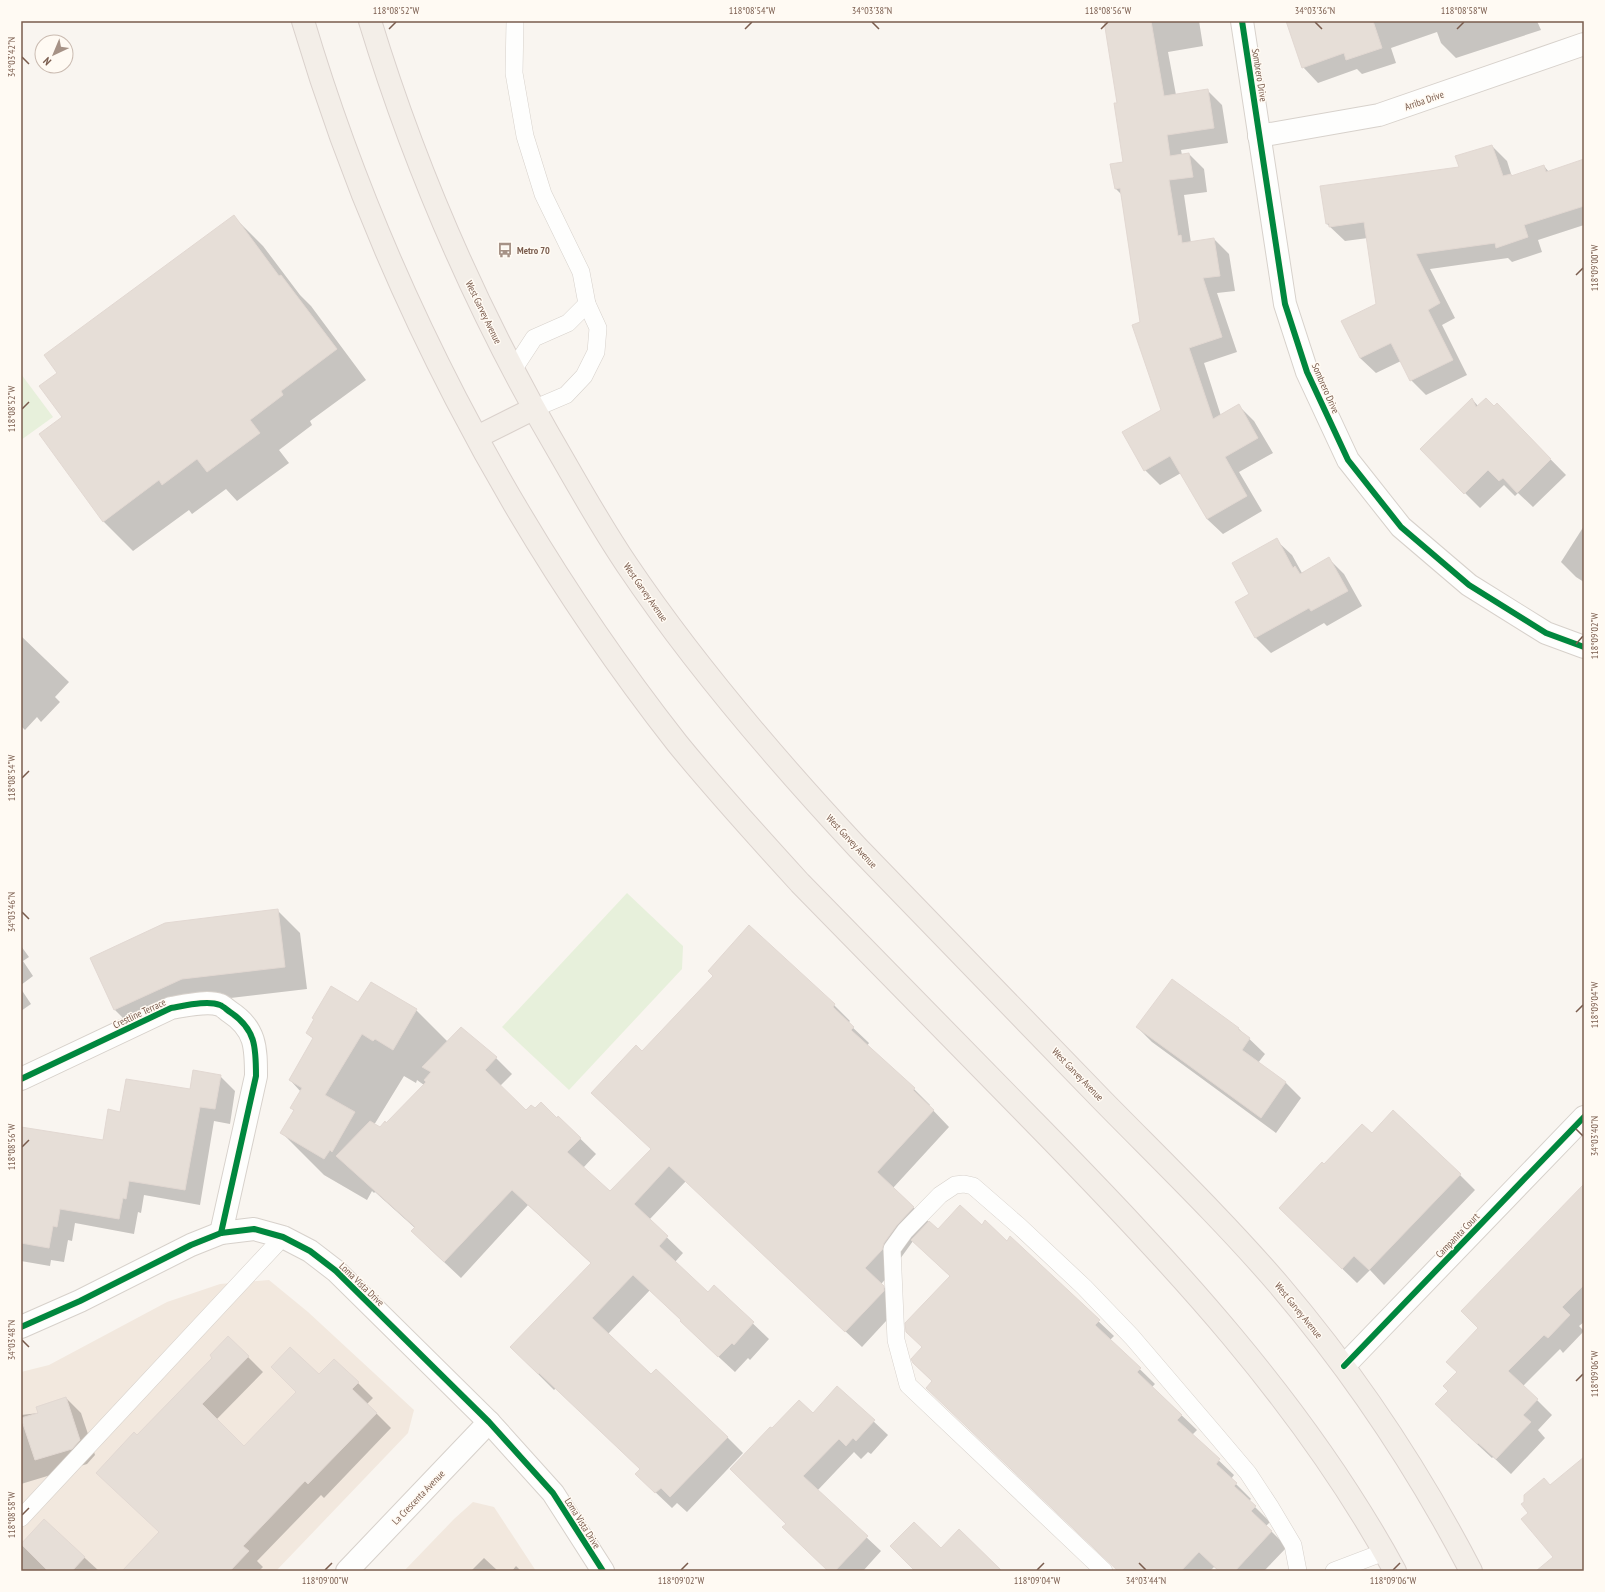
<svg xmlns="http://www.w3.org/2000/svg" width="1605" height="1592" viewBox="0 0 1605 1592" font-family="'PT Sans Narrow',sans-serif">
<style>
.residential{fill:#f2e8de}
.green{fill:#e7f0db}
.shadow{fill:#0003;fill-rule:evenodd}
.building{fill:#e6ded7;stroke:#e2d8d2}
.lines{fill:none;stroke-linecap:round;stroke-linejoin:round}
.lane-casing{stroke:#d7d1cb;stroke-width:18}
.street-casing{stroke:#d7d1cb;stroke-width:24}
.primary-casing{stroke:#dad1cc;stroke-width:24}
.lane{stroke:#fefefd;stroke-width:17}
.street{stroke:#fefefd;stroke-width:22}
.primary{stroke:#f3eee8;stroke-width:22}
.cycleway-casing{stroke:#fffaf3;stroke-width:8}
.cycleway{stroke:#00873e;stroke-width:6}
.ticks{fill:none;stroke:#7a5c4d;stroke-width:1.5}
.labels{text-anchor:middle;stroke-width:3;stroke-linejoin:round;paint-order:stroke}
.street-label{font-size:10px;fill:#7a5c4d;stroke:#fffaf3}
.poi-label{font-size:10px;font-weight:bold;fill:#7a5c4d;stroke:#fffaf3;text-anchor:start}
.neatline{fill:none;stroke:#7a5c4d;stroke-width:1.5}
.ticks-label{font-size:10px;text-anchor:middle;fill:#7a5c4d}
</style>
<rect width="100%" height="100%" fill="#f9f5f0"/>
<g class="residential">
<polygon points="269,1280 308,1312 414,1410 408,1433 276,1571 21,1571 21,1372 49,1365 167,1302 220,1284"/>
<polygon points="473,1502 494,1507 536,1571 404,1571 454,1519"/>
</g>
<g class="green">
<polygon points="21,374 53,417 21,440"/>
<polygon points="627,893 683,946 682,969 569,1090 502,1027"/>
</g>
<g class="shadow">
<polygon points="1105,21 1199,21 1203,46 1168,52 1176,95 1207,90 1222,105 1228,143 1181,150 1182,155 1189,154 1204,169 1207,192 1184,195 1191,243 1214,239 1229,254 1235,291 1217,293 1237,352 1204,363 1221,416 1239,406 1254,421 1273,453 1239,472 1262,511 1223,534 1207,519 1181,473 1160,485 1145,470 1162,411 1141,323 1121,194 1115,188 1124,163 1118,104"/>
<polygon points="1299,21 1537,21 1541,30 1456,58 1441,43 1437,32 1391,48 1396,63 1362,74 1357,69 1318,83 1303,67"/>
<polygon points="1492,146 1507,161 1512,177 1544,166 1549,172 1584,160 1584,225 1538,240 1542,252 1512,262 1508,258 1430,269 1455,318 1442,325 1467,375 1426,395 1411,380 1401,361 1376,373 1360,358 1377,305 1368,238 1345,241 1327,224 1460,168"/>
<polygon points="233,216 263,246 300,295 311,306 366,380 310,421 312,425 279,450 289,463 237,501 226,489 192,514 189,510 133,551 104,522 40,434 63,418 58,373"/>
<polygon points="1472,399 1478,406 1494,408 1512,420 1566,475 1533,507 1518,493 1515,496 1504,485 1480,508 1421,449"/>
<polygon points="1584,526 1584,582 1576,577 1561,562"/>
<polygon points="1276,540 1292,555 1302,573 1329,559 1344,574 1362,606 1327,626 1324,623 1271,653 1256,638 1236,602 1251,594"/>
<polygon points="21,636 69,682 55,697 60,702 41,722 37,717 25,730 21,726"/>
<polygon points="277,910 300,933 307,989 205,1001 137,1032 115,1010 91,958"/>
<path d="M 749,927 L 834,1005 L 850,1021 L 848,1023 L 869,1043 L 867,1046 L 914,1089 L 930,1105 L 929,1106 L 949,1127 L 893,1188 L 938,1231 L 982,1226 L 1007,1242 L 1010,1238 L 1114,1336 L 1110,1340 L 1155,1384 L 1152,1387 L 1197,1430 L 1192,1435 L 1234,1475 L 1231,1479 L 1251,1499 L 1249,1501 L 1270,1522 L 1266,1526 L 1287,1547 L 1264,1571 L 1219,1571 L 1214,1567 L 1210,1571 L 1119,1571 L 914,1363 L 923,1348 L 950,1276 L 913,1241 L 900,1259 L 898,1266 L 881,1284 L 899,1303 L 899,1307 L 862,1347 L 686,1181 L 649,1220 L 683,1253 L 675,1262 L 708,1293 L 714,1286 L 769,1339 L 750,1360 L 748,1358 L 735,1372 L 697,1337 L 682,1321 L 650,1290 L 608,1334 L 651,1375 L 727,1437 L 743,1453 L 687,1512 L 677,1503 L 672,1508 L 653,1490 L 641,1469 L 556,1388 L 554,1390 L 527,1363 L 591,1263 L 528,1205 L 461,1278 L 428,1247 L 415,1228 L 375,1192 L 374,1193 L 372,1191 L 367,1200 L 324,1175 L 282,1133 L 294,1111 L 292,1108 L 301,1092 L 290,1080 L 314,1039 L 308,1033 L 359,1004 L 416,1010 L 448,1042 L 461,1028 L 496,1058 L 512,1074 L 500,1086 L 526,1112 L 535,1110 L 557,1119 L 558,1117 L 596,1154 L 583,1168 L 610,1193 L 652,1149 L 642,1052 L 714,976 ZM 404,1076 L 416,1083 L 417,1080 L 424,1085 L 386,1124 L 380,1128 L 374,1125 Z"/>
<polygon points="21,946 29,957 23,961 33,976 21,985"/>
<polygon points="21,989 31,1004 21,1011"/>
<polygon points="1137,1027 1238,1028 1265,1054 1258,1063 1286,1083 1301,1098 1276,1133 1152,1042"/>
<polygon points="220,1076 235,1091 230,1124 214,1121 200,1205 144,1195 141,1213 138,1212 134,1234 75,1223 72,1241 68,1240 64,1262 51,1260 50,1266 21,1261 21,1128 103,1142 121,1113 191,1090"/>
<polygon points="1372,1134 1460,1175 1475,1190 1384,1285 1370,1270 1357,1283 1295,1223 1324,1165"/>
<polygon points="1584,1199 1584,1322 1579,1326 1584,1331 1563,1353 1560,1349 1523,1386 1552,1415 1538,1430 1545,1438 1511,1474 1493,1457 1492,1458 1451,1420 1449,1391 1479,1328"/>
<polygon points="248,1357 263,1372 216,1420 244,1447 319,1376 358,1383 373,1398 367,1404 391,1428 324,1498 321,1495 257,1561 263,1567 259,1571 123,1571 160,1533 137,1437"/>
<polygon points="837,1387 888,1435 871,1454 868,1452 861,1459 854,1452 817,1491 881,1551 863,1571 829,1571 787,1524 772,1430 813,1414"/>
<polygon points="66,1398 81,1413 95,1455 87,1464 21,1484 21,1415 39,1413"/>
<polygon points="40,1525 49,1525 99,1571 21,1571 21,1545"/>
<polygon points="484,1558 498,1571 471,1571"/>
<polygon points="516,1566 521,1571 512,1571"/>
</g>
<g class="building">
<polygon points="1104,21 1151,21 1164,96 1208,89 1214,128 1167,135 1170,156 1189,153 1193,177 1169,180 1178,236 1181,235 1182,243 1214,238 1220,276 1203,278 1222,337 1189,348 1213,419 1239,404 1258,438 1225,457 1247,496 1207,519 1170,456 1144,471 1122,432 1161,410 1132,325 1140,322 1120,188 1115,189 1110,164 1123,162 1114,103 1117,103"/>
<polygon points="1286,21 1373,21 1382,48 1346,60 1344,53 1302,68"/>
<polygon points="1492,145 1503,176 1511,174 1511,176 1544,165 1546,172 1584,159 1584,206 1524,225 1528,237 1496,248 1495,243 1416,254 1440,303 1428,310 1453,360 1410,381 1391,343 1360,358 1341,321 1376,304 1364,222 1329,227 1329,223 1326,224 1320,186 1459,167 1455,156"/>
<polygon points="234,215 279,276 281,275 337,349 281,391 283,395 250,420 260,433 207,472 197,459 162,485 159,480 103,522 39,434 62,417 39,386 57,373 44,355"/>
<polygon points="1472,398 1476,407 1486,398 1494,406 1497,403 1551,459 1517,493 1503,478 1499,481 1488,470 1464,494 1420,449"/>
<polygon points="1277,538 1293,568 1295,566 1300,574 1329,557 1348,591 1311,611 1309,608 1255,638 1235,602 1249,594 1232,563"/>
<polygon points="278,909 285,967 182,979 114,1010 90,958 165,923"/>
<polygon points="749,925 835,1004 833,1007 854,1027 851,1030 915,1088 913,1090 934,1110 877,1172 914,1207 897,1225 884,1243 882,1250 865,1268 884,1286 884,1291 845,1332 669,1166 634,1204 668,1236 659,1246 708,1292 714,1285 754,1322 734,1345 732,1343 718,1357 680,1321 681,1320 633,1275 592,1318 651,1374 656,1369 728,1437 670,1497 661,1488 655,1493 635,1474 640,1469 539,1373 538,1374 510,1347 591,1263 512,1190 444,1262 411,1231 415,1227 336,1156 370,1121 380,1127 385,1121 386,1123 426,1082 424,1080 431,1072 422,1067 461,1027 497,1057 485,1070 526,1110 531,1105 535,1108 541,1102 557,1118 558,1116 581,1138 567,1152 610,1191 651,1149 591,1093 636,1045 642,1051 713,976 708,971"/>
<polygon points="1172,979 1239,1028 1238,1029 1250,1038 1242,1050 1286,1082 1261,1118 1136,1027"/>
<polygon points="371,982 417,1009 393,1050 375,1039 373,1041 362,1034 325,1095 355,1112 332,1152 330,1150 324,1159 280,1133 294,1110 290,1108 302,1088 289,1080 313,1038 306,1033 314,1019 312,1018 331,986 358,1002"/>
<polygon points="193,1070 221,1075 215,1109 200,1107 185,1190 129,1181 126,1199 123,1198 119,1219 60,1209 57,1227 53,1226 49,1248 21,1243 21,1127 103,1140 108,1109 120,1112 126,1079 190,1089"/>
<polygon points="1393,1110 1461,1174 1369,1270 1354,1256 1342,1269 1279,1208 1322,1162 1324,1164 1362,1124 1372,1133"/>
<polygon points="1584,1184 1584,1285 1562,1307 1570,1315 1548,1338 1544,1335 1508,1371 1538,1399 1523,1415 1531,1422 1496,1459 1478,1443 1477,1444 1435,1404 1448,1391 1443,1386 1457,1372 1446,1362 1478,1328 1461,1311"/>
<polygon points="960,1205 982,1225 985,1220 1007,1241 1010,1236 1100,1320 1095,1325 1141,1368 1137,1372 1182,1415 1177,1420 1220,1459 1216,1464 1237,1483 1234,1486 1256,1506 1251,1511 1272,1531 1235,1571 1219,1571 1199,1552 1181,1571 1118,1571 926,1388 932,1381 913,1363 911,1359 922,1347 906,1332 905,1323 950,1276 911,1240 929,1221 938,1229"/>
<polygon points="228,1336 249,1356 202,1404 244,1446 296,1392 271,1367 290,1347 319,1374 334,1359 359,1382 352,1389 377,1413 308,1484 305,1481 243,1546 249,1551 230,1571 122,1571 159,1532 96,1473 134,1432 137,1435 212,1358 210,1355"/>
<polygon points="837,1386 875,1420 856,1441 853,1438 846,1446 839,1439 803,1476 868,1536 835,1571 828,1571 782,1527 786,1524 730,1469 770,1427 772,1428 799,1400 813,1413"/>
<polygon points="66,1397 80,1440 72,1449 35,1460 21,1418 38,1413 36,1407"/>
<polygon points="1584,1457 1584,1571 1536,1571 1553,1557 1521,1519 1528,1513 1521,1504 1524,1502 1524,1495 1544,1478 1550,1485"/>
<polygon points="44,1519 85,1557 72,1571 48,1571 21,1544"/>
<polygon points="914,1522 941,1548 959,1529 1002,1571 915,1571 890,1546"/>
</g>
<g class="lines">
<g class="lane-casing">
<g id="lane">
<polyline points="515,21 514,73 525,136 543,194 581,272 587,304 598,328 596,352 584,376 566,395 533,409"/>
<polyline points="513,370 534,338 568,323 587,304"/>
<polyline points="21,1518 283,1237"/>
<polyline points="1104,1571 908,1385 896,1340 892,1249 905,1231 940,1195 955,1185 964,1184 973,1186 1019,1226 1084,1287 1132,1337 1215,1434 1248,1473 1271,1508 1293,1545 1298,1571"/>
<polyline points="1334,1571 1384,1552"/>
</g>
</g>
<g class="street-casing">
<g id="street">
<polyline points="1242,21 1285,304 1307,372 1348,460 1401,527 1469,585 1546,633 1584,647"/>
<polyline points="1259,136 1379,115 1584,44"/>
<path d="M 21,1079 L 171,1008 C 184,1006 207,1000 220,1005 C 223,1006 227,1010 230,1012 C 256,1029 256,1048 256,1076 L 221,1233"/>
<polyline points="21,1327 80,1301 191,1245 221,1233 254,1229 283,1237 310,1251 336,1271 489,1422 553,1493 603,1571"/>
<polyline points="1344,1366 1584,1117"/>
<polyline points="347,1571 489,1422"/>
</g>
</g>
<g class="primary-casing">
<g id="primary">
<path d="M 303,21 C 380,280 510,530 677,743 C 716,791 758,837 800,883 C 879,964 958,1045 1038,1126 C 1171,1262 1303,1402 1395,1571"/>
<path d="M 370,21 C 417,175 482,322 564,461 C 584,496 604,531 627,565 C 695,666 775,759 858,848 C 940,932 1022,1017 1104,1102 C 1163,1162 1224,1221 1279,1285 C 1354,1373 1418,1469 1471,1571"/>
<polyline points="477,437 533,409"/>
</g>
</g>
<use href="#lane" class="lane"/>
<use href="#street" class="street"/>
<use href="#primary" class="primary"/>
<g class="cycleway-casing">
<g id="cycleway">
<polyline points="1242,21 1285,304 1307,372 1348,460 1401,527 1469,585 1546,633 1584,647"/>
<path d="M 21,1079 L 171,1008 C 184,1006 207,1000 220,1005 C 223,1006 227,1010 230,1012 C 256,1029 256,1048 256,1076 L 221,1233"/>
<polyline points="21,1327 80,1301 191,1245 221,1233 254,1229 283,1237 310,1251 336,1271 489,1422 553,1493 603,1571"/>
<polyline points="1344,1366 1584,1117"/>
</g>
</g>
<use href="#cycleway" class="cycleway"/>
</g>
<path class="ticks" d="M 872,22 L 879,29M 1315,22 L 1322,29M 389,29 L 396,22M 745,29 L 752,22M 1101,29 L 1108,22M 1457,29 L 1464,22M 22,57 L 29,64M 1576,275 L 1583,268M 22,409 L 29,402M 1576,644 L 1583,636M 22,778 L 29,771M 22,912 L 29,919M 1576,1012 L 1583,1005M 1576,1129 L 1583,1136M 22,1147 L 29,1140M 22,1340 L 29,1347M 1576,1381 L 1583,1374M 22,1515 L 29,1508M 1139,1563 L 1146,1570M 325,1570 L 332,1563M 681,1570 L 688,1563M 1037,1570 L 1044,1563M 1393,1570 L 1400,1563"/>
<defs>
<g id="bus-bare" transform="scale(1.2)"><path d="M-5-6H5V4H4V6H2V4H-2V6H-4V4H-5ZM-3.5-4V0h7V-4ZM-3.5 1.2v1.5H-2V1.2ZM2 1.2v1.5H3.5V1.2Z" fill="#a69286" stroke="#fffaf3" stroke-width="2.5" paint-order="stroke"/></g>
</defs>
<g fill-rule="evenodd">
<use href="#bus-bare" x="505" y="250"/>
</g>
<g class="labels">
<g class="street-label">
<text transform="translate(1260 75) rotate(81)" y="4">Sombrero Drive</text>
<text transform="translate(1424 100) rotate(-19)" y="4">Arriba Drive</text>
<text transform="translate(484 312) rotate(64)" y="4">West Garvey Avenue</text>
<text transform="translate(1326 388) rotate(66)" y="4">Sombrero Drive</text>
<text transform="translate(646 592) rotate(55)" y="4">West Garvey Avenue</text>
<text transform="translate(852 841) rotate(47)" y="4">West Garvey Avenue</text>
<text transform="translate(139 1013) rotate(-25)" y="4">Crestline Terrace</text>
<text transform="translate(1078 1074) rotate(46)" y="4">West Garvey Avenue</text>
<text transform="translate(1457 1235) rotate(-46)" y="4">Campanita Court</text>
<text transform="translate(362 1284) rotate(44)" y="4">Loma Vista Drive</text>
<text transform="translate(1299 1310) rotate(51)" y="4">West Garvey Avenue</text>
<text transform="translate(418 1497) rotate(-46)" y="4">La Crescenta Avenue</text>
<text transform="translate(583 1523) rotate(58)" y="4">Loma Vista Drive</text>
</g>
<g class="poi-label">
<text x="517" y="254">Metro 70</text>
</g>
</g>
<rect width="1605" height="1592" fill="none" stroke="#fffaf3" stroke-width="44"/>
<g transform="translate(54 54) rotate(224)"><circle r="19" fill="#fffaf3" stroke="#cabbb1"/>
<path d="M0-3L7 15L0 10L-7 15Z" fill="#a69286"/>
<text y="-6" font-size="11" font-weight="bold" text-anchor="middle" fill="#7a5c4d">N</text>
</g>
<rect x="22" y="22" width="1561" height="1548" class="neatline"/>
<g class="ticks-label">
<text x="396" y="14">118°08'52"W</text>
<text x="752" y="14">118°08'54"W</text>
<text x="872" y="14">34°03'38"N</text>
<text x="1108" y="14">118°08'56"W</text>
<text x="1315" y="14">34°03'36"N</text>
<text x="1464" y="14">118°08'58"W</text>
<text transform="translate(11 57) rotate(-90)" y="4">34°03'42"N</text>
<text transform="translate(1594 268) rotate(-90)" y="4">118°09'00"W</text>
<text transform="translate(11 409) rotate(-90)" y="4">118°08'52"W</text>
<text transform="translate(1594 636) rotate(-90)" y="4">118°09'02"W</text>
<text transform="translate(11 778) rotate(-90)" y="4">118°08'54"W</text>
<text transform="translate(11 912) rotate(-90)" y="4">34°03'46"N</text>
<text transform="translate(1594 1005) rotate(-90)" y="4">118°09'04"W</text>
<text transform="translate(1594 1136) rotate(-90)" y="4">34°03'40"N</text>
<text transform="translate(11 1147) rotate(-90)" y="4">118°08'56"W</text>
<text transform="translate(11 1340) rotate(-90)" y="4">34°03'48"N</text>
<text transform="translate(1594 1374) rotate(-90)" y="4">118°09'06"W</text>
<text transform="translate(11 1515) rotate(-90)" y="4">118°08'58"W</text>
<text x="325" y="1584">118°09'00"W</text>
<text x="681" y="1584">118°09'02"W</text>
<text x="1037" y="1584">118°09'04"W</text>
<text x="1146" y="1584">34°03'44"N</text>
<text x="1393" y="1584">118°09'06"W</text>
</g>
</svg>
